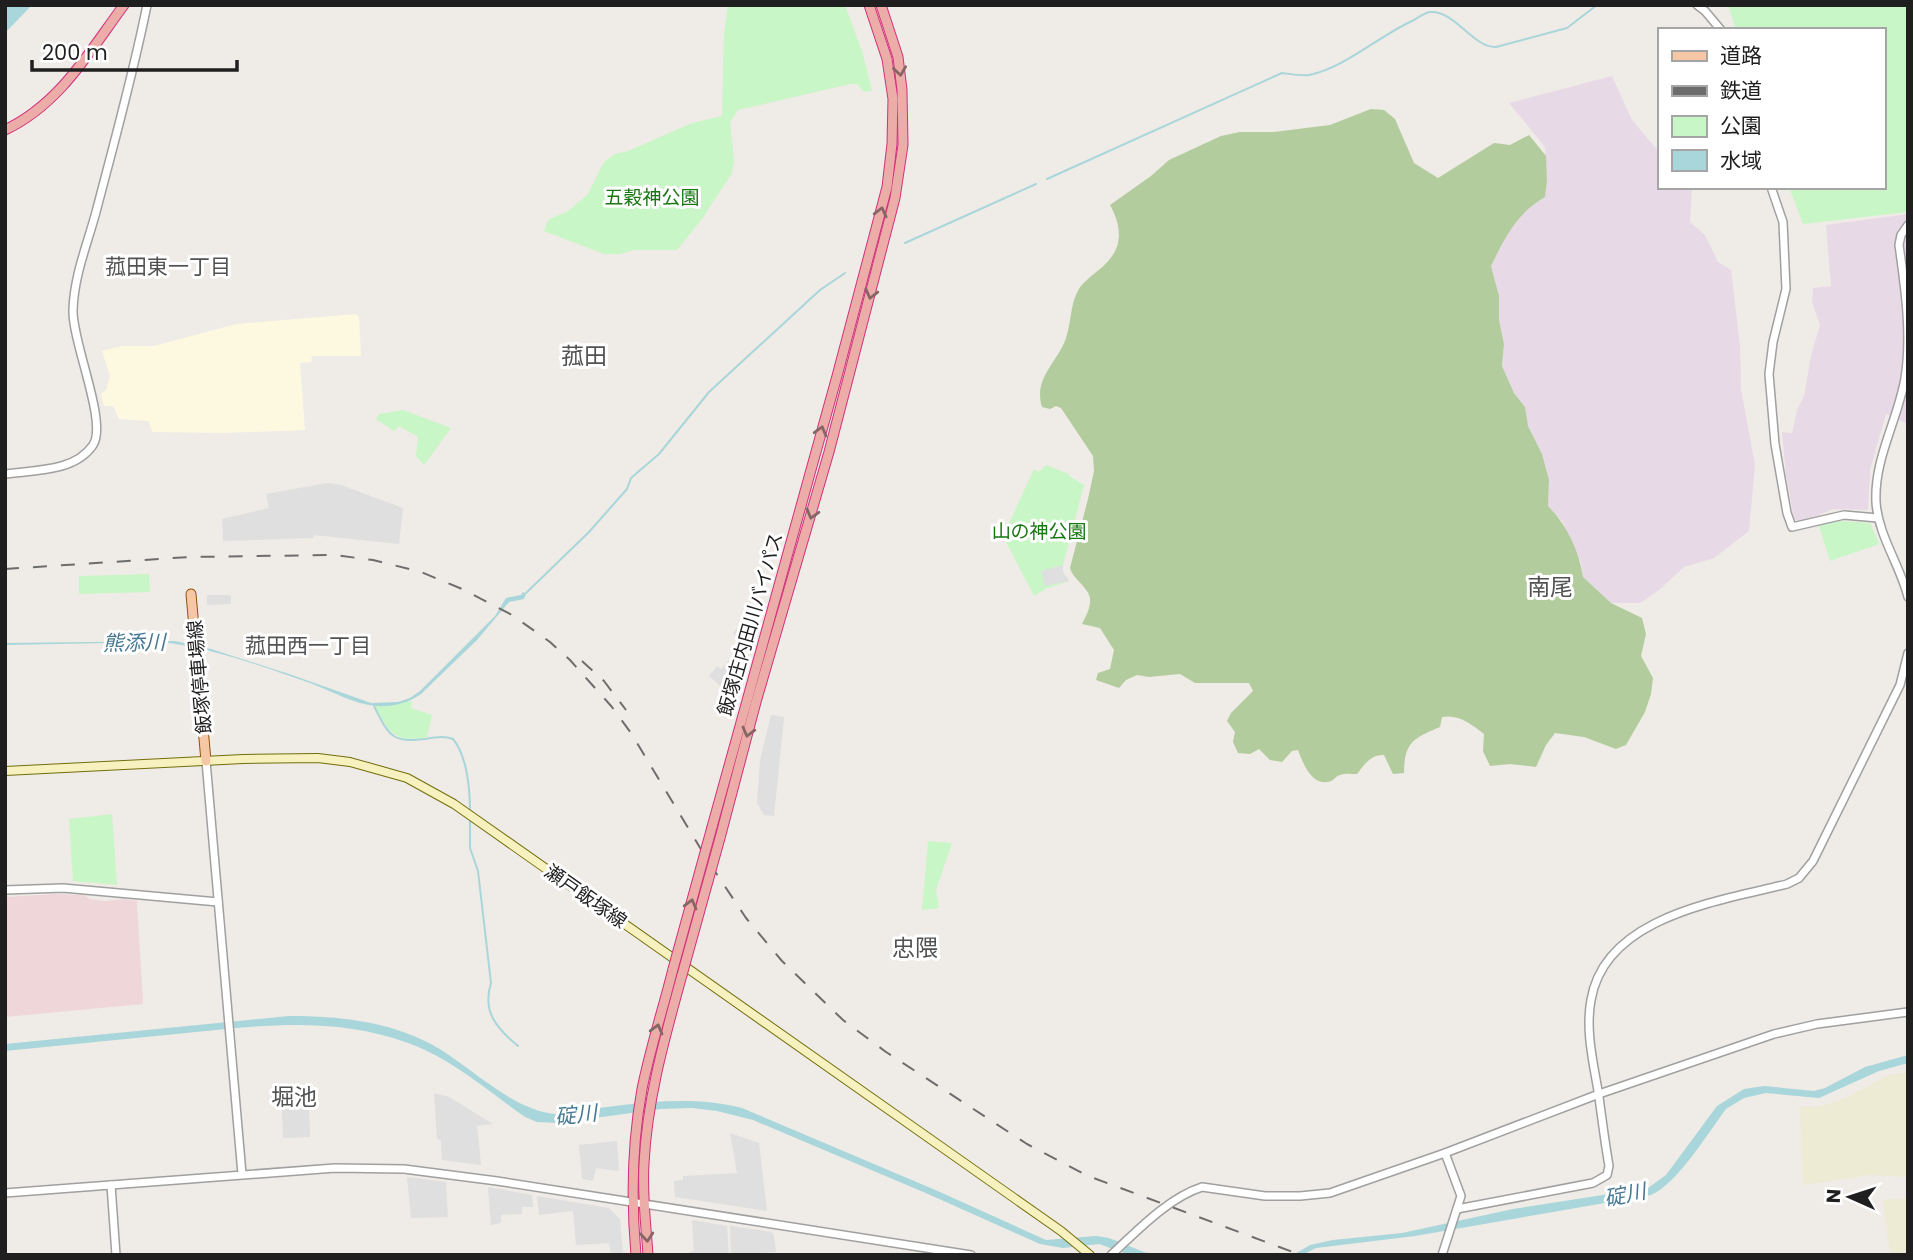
<svg xmlns="http://www.w3.org/2000/svg" width="1913" height="1260" viewBox="0 0 1913 1260" font-family="Poppins,'Noto Sans JP',sans-serif">
<style>
.commercial{fill:#efd7d9}
.industrial{fill:#e8d9e7}
.education{fill:#fdf9e1}
.farmland{fill:#edebd3}
.forest{fill:#b2cc9d}
.park{fill:#c9f6c6}
.parking{fill:#dfdfdf}
.water{fill:#a9d6da}
.lines{fill:none;stroke-linecap:round;stroke-linejoin:round}
.stream{stroke:#a9d6da;stroke-width:2}
.tertiary-casing{stroke:#a0a0a0;stroke-width:10}
.secondary-casing{stroke:#716e0c;stroke-width:10}
.primary-casing{stroke:#915109;stroke-width:11}
.trunk-casing{stroke:#d1307d;stroke-width:11}
.tertiary{stroke:#fff;stroke-width:7}
.secondary{stroke:#f6f1be;stroke-width:8}
.primary{stroke:#f6c7a4;stroke-width:9}
.trunk{stroke:#ecada8;stroke-width:9}
.rail{stroke:#6d6d6d;stroke-width:2;stroke-dasharray:14 14;stroke-linecap:butt}
.trunk-bridge-casing{stroke:#d1307d;stroke-width:11;stroke-linecap:butt}
.trunk-bridge{stroke:#ecada8;stroke-width:9}
.oneway{stroke:#866664}
.labels{text-anchor:middle;stroke-width:6;stroke-linejoin:round;paint-order:stroke}
.park-label{font-size:19px;fill:#187812;stroke:#fff}
.street-label{font-size:19px;fill:#1f1f1f;stroke:#fff}
.neighbourhood-label{font-size:21px;fill:#525252;stroke:#fff}
.water-label{font-size:21px;font-style:italic;fill:#477893;stroke:#fff}
.quarter-label{font-size:23px;fill:#525252;stroke:#fff}
</style>
<rect width="100%" height="100%" fill="#efebe6"/>
<polygon class="commercial" points="55,894 84,895 90,899 105,901 123,899 137,901 143,1004 5,1017 5,897"/>
<g class="industrial">
<polygon points="1612,76 1632,120 1659,152 1659,187 1692,187 1690,222 1705,235 1718,262 1731,270 1740,346 1741,389 1755,465 1749,531 1714,558 1684,567 1658,591 1640,603 1611,603 1583,577 1581,562 1562,521 1548,506 1549,480 1542,454 1528,426 1524,407 1514,393 1502,366 1504,344 1499,320 1499,296 1491,266 1514,222 1534,203 1545,197 1547,181 1545,147 1509,103"/>
<polygon points="1908,214 1908,424 1886,414 1870,470 1868,510 1833,509 1802,522 1794,519 1786,474 1782,432 1792,433 1797,410 1804,396 1811,356 1820,325 1812,301 1813,288 1831,286 1826,225"/>
</g>
<polygon class="education" points="356,314 359,317 361,356 312,356 311,362 300,363 305,430 224,433 152,432 149,421 119,419 113,406 104,406 101,394 106,390 110,376 102,351 122,346 154,346 236,324"/>
<g class="farmland">
<polygon points="1908,1072 1908,1177 1870,1175 1803,1185 1800,1107 1819,1107 1846,1098 1887,1076"/>
<polygon points="1908,1198 1908,1255 1890,1255 1883,1200"/>
</g>
<path class="forest" d="M 1371,109 L 1384,110 L 1395,119 L 1414,163 L 1438,178 L 1494,143 L 1510,145 L 1529,135 L 1546,156 L 1547,181 L 1545,197 C 1516,214 1506,236 1491,266 L 1499,296 L 1499,320 L 1504,344 L 1502,366 L 1514,393 L 1525,407 L 1528,426 L 1542,454 L 1549,480 L 1548,506 C 1567,525 1579,551 1583,577 L 1611,603 L 1642,618 L 1646,634 L 1641,656 L 1653,678 L 1651,694 L 1645,712 L 1626,745 L 1616,749 L 1584,737 L 1555,733 L 1546,745 L 1536,767 L 1510,764 L 1490,766 L 1483,751 L 1484,734 C 1471,724 1459,714 1442,717 L 1440,727 C 1414,738 1404,742 1404,773 L 1393,774 L 1384,755 C 1371,754 1364,765 1357,774 C 1352,774 1344,773 1340,775 C 1336,776 1334,780 1331,781 C 1312,788 1303,763 1298,750 L 1292,751 L 1282,762 L 1270,760 L 1259,749 L 1250,754 L 1238,753 L 1233,742 L 1235,732 L 1227,721 L 1231,713 L 1253,691 L 1249,683 L 1195,683 L 1180,674 L 1149,677 L 1137,675 L 1126,680 L 1119,688 L 1096,680 L 1098,673 L 1110,669 L 1114,650 L 1100,628 L 1082,624 C 1085,618 1090,609 1090,602 C 1092,589 1073,580 1070,568 L 1088,499 L 1094,471 L 1093,456 L 1061,408 L 1056,406 L 1050,409 L 1042,407 C 1033,378 1058,362 1066,338 C 1072,320 1070,301 1081,286 C 1089,276 1101,270 1109,260 C 1124,243 1120,223 1110,205 L 1151,176 L 1169,160 L 1221,136 L 1240,132 L 1274,132 L 1330,125 Z"/>
<g class="park">
<polygon points="728,5 845,5 863,54 872,91 864,92 857,84 850,84 738,110 730,122 734,160 732,173 702,219 677,250 634,250 620,254 604,254 544,231 548,220 568,211 588,194 604,162 615,154 628,151 692,123 722,116 724,34"/>
<polygon points="1728,5 1908,5 1908,212 1803,224 1789,187 1883,187 1883,30 1736,30"/>
<polygon points="403,410 451,428 424,465 416,456 418,437 399,426 394,431 376,419 379,414"/>
<polygon points="1046,465 1069,474 1069,476 1084,485 1063,565 1063,572 1069,581 1045,589 1034,596 1005,540 1005,532 1034,469 1039,472"/>
<polygon points="1840,521 1870,523 1879,544 1830,561 1819,526"/>
<polygon points="149,574 150,592 79,594 79,576"/>
<path d="M 412,701 L 411,708 L 432,715 L 427,737 C 395,744 389,732 375,706 Z"/>
<polygon points="112,814 117,885 73,881 69,819"/>
<polygon points="928,841 952,843 936,890 939,908 922,910"/>
</g>
<g class="parking">
<polygon points="328,483 341,485 403,508 399,544 314,535 313,538 223,541 222,519 269,508 266,494"/>
<polygon points="1063,565 1063,572 1069,581 1045,586 1041,571"/>
<polygon points="207,595 231,595 231,604 207,605"/>
<polygon points="743,621 753,623 734,691 722,687 709,676 717,666 721,669 730,659 739,640 733,633"/>
<polygon points="771,715 784,717 774,816 764,815 757,803 760,760"/>
<polygon points="434,1093 449,1097 493,1124 477,1126 481,1165 442,1160 441,1140 437,1139"/>
<polygon points="309,1107 310,1137 283,1138 282,1108"/>
<polygon points="730,1133 759,1143 767,1211 675,1197 674,1181 683,1180 683,1176 737,1173"/>
<polygon points="617,1141 619,1171 596,1168 593,1181 582,1179 579,1145"/>
<polygon points="407,1177 446,1182 448,1217 411,1218"/>
<polygon points="488,1187 532,1195 533,1207 522,1207 522,1214 501,1215 501,1223 491,1225"/>
<polygon points="537,1196 609,1208 620,1219 623,1255 611,1255 609,1243 576,1245 573,1211 539,1215"/>
<polygon points="692,1220 727,1226 729,1255 689,1255 689,1252 694,1251"/>
<polygon points="730,1226 772,1232 774,1235 776,1252 731,1255"/>
</g>
<g class="water">
<polygon points="5,5 32,5 5,33"/>
<path d="M 523,592 L 526,594 L 524,599 L 509,602 L 477,640 L 421,694 C 409,703 392,707 376,706 C 353,704 332,691 310,683 C 264,667 210,647 161,642 L 5,645 L 5,643 L 175,641 L 211,649 L 289,674 L 371,703 L 398,702 L 410,698 L 420,691 L 495,616 L 506,598 L 521,595 Z"/>
<path d="M 289,1016 C 337,1016 388,1021 431,1044 C 470,1065 513,1112 557,1114 C 618,1106 682,1093 742,1108 L 940,1192 L 1046,1240 L 1096,1236 L 1109,1238 L 1144,1252 L 1161,1255 L 1130,1255 L 1099,1244 L 1063,1248 L 1040,1244 L 928,1194 L 753,1120 L 717,1111 L 692,1108 L 661,1109 L 557,1123 L 537,1122 L 525,1117 C 489,1092 451,1058 408,1043 C 332,1015 254,1026 176,1034 C 119,1040 62,1045 5,1051 L 5,1044 Z"/>
<path d="M 1908,1055 L 1908,1063 L 1879,1071 L 1819,1098 L 1766,1093 L 1744,1098 L 1726,1109 C 1708,1133 1677,1184 1651,1195 L 1415,1236 L 1316,1248 L 1302,1255 L 1293,1255 L 1310,1245 L 1333,1240 L 1402,1233 L 1513,1209 L 1648,1188 L 1666,1175 L 1717,1106 L 1744,1089 L 1764,1086 L 1814,1091 L 1825,1088 L 1865,1067 Z"/>
</g>
<g class="lines">
<g class="stream">
<path d="M 1047,179 L 1282,73 C 1290,74 1301,76 1309,75 C 1344,68 1378,37 1410,22 C 1417,19 1423,13 1430,12 C 1455,10 1473,48 1496,47 L 1567,28 L 1597,5"/>
<polyline points="905,243 1036,184"/>
<polyline points="526,593 589,532 627,489 631,478 659,454 709,392 820,290 845,273"/>
<path d="M 374,706 C 390,738 393,744 431,738 C 439,737 445,736 453,739 C 467,756 470,789 470,811"/>
<path d="M 470,820 L 470,848 L 478,871 L 491,983 C 482,1011 496,1028 518,1046"/>
</g>
<g class="tertiary-casing">
<g id="tertiary">
<polyline points="1697,5 1705,11 1721,30"/>
<polyline points="1771,187 1783,222 1786,289 1773,342 1769,374 1775,444 1787,513 1792,527 1844,515 1878,518"/>
<path d="M 1908,225 L 1901,235 L 1899,245 C 1905,288 1912,335 1905,378 C 1898,420 1874,458 1876,502 C 1878,535 1900,565 1908,597"/>
<path d="M 5,474 C 34,470 75,472 93,445 C 108,423 72,342 73,310 C 74,276 87,245 96,212 C 114,143 133,75 147,5"/>
<polyline points="206,761 242,1174"/>
<polyline points="5,890 63,888 218,902"/>
<polyline points="111,1185 116,1255"/>
<polyline points="5,1193 335,1168 404,1169 497,1181 971,1255"/>
<path d="M 1457,1209 L 1593,1183 L 1607,1175 L 1609,1166 C 1605,1143 1602,1120 1599,1097 C 1594,1065 1585,1032 1591,1000 C 1605,916 1720,901 1787,884 L 1799,878 L 1813,861 L 1900,685 L 1908,653"/>
<path d="M 1111,1255 C 1137,1231 1168,1198 1202,1187 L 1265,1196 L 1300,1196 L 1330,1193 L 1445,1153 L 1599,1094 L 1774,1034 L 1817,1024 L 1908,1012"/>
<polyline points="1442,1255 1461,1196 1445,1153"/>
</g>
</g>
<g class="secondary-casing">
<polyline id="secondary" points="5,771 243,759 318,758 350,762 407,778 454,804 1061,1231 1090,1255"/>
</g>
<g class="primary-casing">
<polyline id="primary" points="191,594 206,761"/>
</g>
<g class="trunk-casing">
<g id="trunk">
<path d="M 5,130 C 60,104 89,52 124,5"/>
<polyline points="712,827 837,376 887,187 892,144 893,99 887,59 869,5"/>
<polyline points="720,838 756,702 829,452 895,198 903,145 902,90 898,57 881,5"/>
<path d="M 636,1255 C 631,1199 632,1144 642,1089 C 650,1049 663,1009 673,969"/>
<path d="M 648,1255 C 646,1225 642,1194 644,1164 C 647,1099 665,1037 682,975"/>
</g>
</g>
<use href="#tertiary" class="tertiary"/>
<use href="#secondary" class="secondary"/>
<use href="#primary" class="primary"/>
<use href="#trunk" class="trunk"/>
<g class="rail">
<polyline points="5,569 189,557 334,555 373,560 421,572 462,589 512,615 550,642 570,660 612,707 631,733 708,861 746,918 782,961 843,1020 886,1052 1027,1144 1088,1176 1301,1255"/>
<polyline points="582,661 604,681 626,710"/>
</g>
<g class="trunk-bridge-casing">
<g id="trunk-bridge">
<polyline points="673,969 712,827"/>
<polyline points="682,975 720,838"/>
</g>
</g>
<use href="#trunk-bridge" class="trunk-bridge"/>
</g>
<defs><path id="oneway-chevron" d="M-2-3.5L2.5 0L-2 3.5" fill="none" stroke-width="1.6" stroke-linecap="round" stroke-linejoin="round" transform="scale(1.75)"/></defs>
<g class="oneway">
<use href="#oneway-chevron" transform="translate(900 71) rotate(82)"/>
<use href="#oneway-chevron" transform="translate(881 212) rotate(-76)"/>
<use href="#oneway-chevron" transform="translate(871 294) rotate(104)"/>
<use href="#oneway-chevron" transform="translate(821 431) rotate(-74)"/>
<use href="#oneway-chevron" transform="translate(812 514) rotate(106)"/>
<use href="#oneway-chevron" transform="translate(748 732) rotate(105)"/>
<use href="#oneway-chevron" transform="translate(691 904) rotate(-75)"/>
<use href="#oneway-chevron" transform="translate(657 1029) rotate(-75)"/>
<use href="#oneway-chevron" transform="translate(647 1237) rotate(85)"/>
</g>
<g class="labels">
<g class="park-label">
<text x="652" y="204">五穀神公園</text>
<text x="1039" y="538">山の神公園</text>
</g>
<g class="street-label">
<text transform="translate(750 624) rotate(-74)" y="7">飯塚庄内田川バイパス</text>
<text transform="translate(199 677) rotate(-95)" y="7">飯塚停車場線</text>
<text transform="translate(586 896) rotate(35)" y="7">瀬戸飯塚線</text>
</g>
<g class="neighbourhood-label">
<text x="168" y="274">菰田東一丁目</text>
<text x="308" y="653">菰田西一丁目</text>
</g>
<g class="water-label">
<text transform="translate(134 643) rotate(-1)" y="7">熊添川</text>
<text transform="translate(576 1115) rotate(-6)" y="7">碇川</text>
<text transform="translate(1625 1195) rotate(-11)" y="7">碇川</text>
</g>
<g class="quarter-label">
<text x="584" y="364">菰田</text>
<text x="1550" y="595">南尾</text>
<text x="915" y="956">忠隈</text>
<text x="294" y="1105">堀池</text>
</g>
</g>
<rect width="1913" height="1260" fill="none" stroke="#1f1f1f" stroke-width="14"/>
<rect x="1658" y="28" width="228" height="161" fill="#ffffff" stroke="#a5a5a5" stroke-width="2"/>
<rect x="1672" y="51" width="35" height="10" fill="#f6c7a4" stroke="#a5a5a5" stroke-width="2"/>
<text x="1720" y="63" font-size="21" fill="#1f1f1f">道路</text>
<rect x="1672" y="86" width="35" height="10" fill="#6d6d6d" stroke="#a5a5a5" stroke-width="2"/>
<text x="1720" y="98" font-size="21" fill="#1f1f1f">鉄道</text>
<rect x="1672" y="116" width="35" height="21" fill="#c9f6c6" stroke="#a5a5a5" stroke-width="2"/>
<text x="1720" y="133" font-size="21" fill="#1f1f1f">公園</text>
<rect x="1672" y="150" width="35" height="21" fill="#a9d6da" stroke="#a5a5a5" stroke-width="2"/>
<text x="1720" y="168" font-size="21" fill="#1f1f1f">水域</text>
<g transform="translate(1850 1197) rotate(273)" stroke="#ffffff" stroke-width="5" paint-order="stroke">
<path d="M0-5L12 26L0 18L-12 26Z" fill="#1f1f1f"/>
<text y="-10" font-size="19" font-weight="bold" text-anchor="middle" fill="#1f1f1f">N</text>
</g>
<path d="M32 60v10h205v-10" fill="none" stroke="#1f1f1f" stroke-width="3.5"/>
<text x="42" y="60" font-size="21" fill="#1f1f1f" stroke="#ffffff" stroke-width="5" paint-order="stroke">200 m</text>
</svg>
